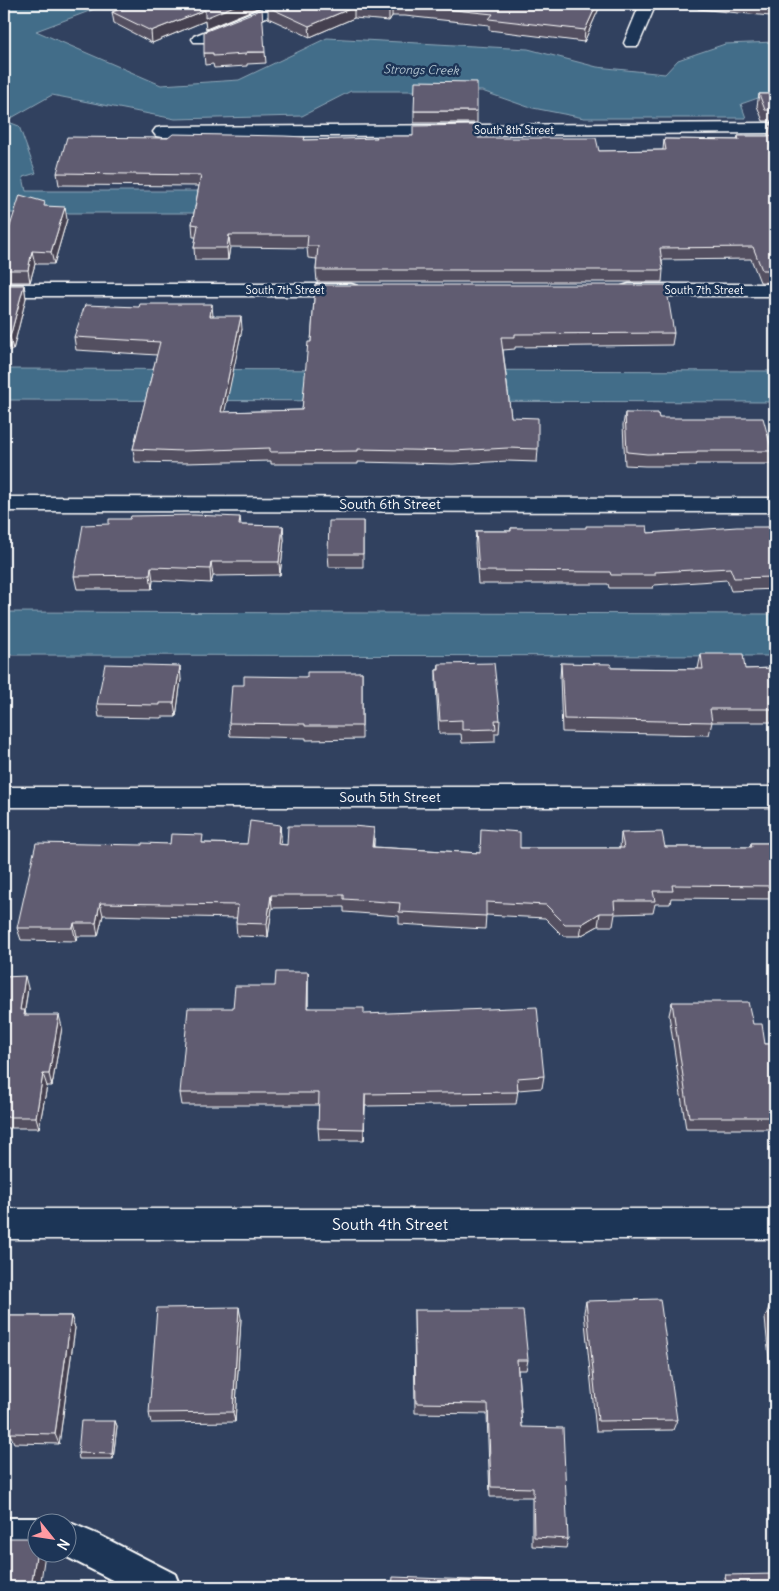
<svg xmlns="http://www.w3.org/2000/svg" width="779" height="1591" viewBox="0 0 779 1591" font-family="Delius,sans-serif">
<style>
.water{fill:#426d89;stroke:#8ea7b8}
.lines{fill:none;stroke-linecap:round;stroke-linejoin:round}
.service-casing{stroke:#fff;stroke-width:4}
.minor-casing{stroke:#fff;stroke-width:3}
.service{fill:#1d3557;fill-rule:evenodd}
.minor{fill:#1d3557;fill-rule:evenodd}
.wall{fill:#534f61;stroke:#fff}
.shaded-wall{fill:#44404f;stroke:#fff}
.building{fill:#615c71;stroke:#fff}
.labels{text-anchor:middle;stroke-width:5;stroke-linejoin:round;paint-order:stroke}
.far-street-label{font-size:11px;fill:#fff;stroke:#1d3557}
.far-water-label{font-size:12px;font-style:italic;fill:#b3c5d0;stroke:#1d3557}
.street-label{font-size:14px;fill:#fff;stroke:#1d3557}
.near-street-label{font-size:16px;fill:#fff;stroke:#1d3557}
</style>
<rect width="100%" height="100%" fill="#31415f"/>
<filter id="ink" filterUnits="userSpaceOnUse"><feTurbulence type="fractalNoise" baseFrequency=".02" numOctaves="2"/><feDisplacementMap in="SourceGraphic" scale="10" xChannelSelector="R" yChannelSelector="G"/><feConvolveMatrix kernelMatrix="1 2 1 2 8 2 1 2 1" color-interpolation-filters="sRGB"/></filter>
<g filter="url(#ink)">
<g class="water">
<polygon points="13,4 108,4 36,31 161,85 239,80 327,38 528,49 597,67 665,74 678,60 725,44 775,42 775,92 741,104 746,118 584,118 528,107 482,91 351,91 302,116 175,119 52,95 6,121 19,126 36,173 23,177 26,191 775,191 775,213 4,213 4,8"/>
<polygon points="4,369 775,371 775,402 4,400"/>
<polygon points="4,612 775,614 775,656 4,655"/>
</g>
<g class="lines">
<g class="service-casing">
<g id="service">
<polygon points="4,1518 38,1518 50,1523 38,1524 38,1552 4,1552"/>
<polygon points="68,1522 99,1535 175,1574 180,1587 126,1587 61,1554 68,1554 68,1524 63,1524"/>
</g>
</g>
<g class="minor-casing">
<g id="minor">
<polygon points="271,4 292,4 290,7 206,42 194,42 192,39 194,36"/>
<polygon points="640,4 656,4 638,46 626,46 624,43"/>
<polygon points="775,123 775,133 162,137 156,136 153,132 156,128 162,127"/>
<polygon points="4,284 351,284 358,286 361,290 358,294 351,296 4,296"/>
<polygon points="629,284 775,284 775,296 629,296 622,294 619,290 622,286"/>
<polygon points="4,497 775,498 775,512 4,511"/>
<rect x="4" y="787" width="771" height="20"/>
<rect x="4" y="1209" width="771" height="30"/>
</g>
</g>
<use href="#service" class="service"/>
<use href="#minor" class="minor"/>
</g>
<g class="wall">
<polygon points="135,4 267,4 206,29 205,21 152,43 114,23 112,12"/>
<polygon points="275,4 601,4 584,42 489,30 489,25 405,16 392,16 389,21 354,18 310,37 268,18 268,7"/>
<polygon points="685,4 772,4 770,16 698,9 698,7 685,6"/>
<polygon points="265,52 266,63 247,64 247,66 214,68 213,64 205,65 204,53"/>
<polygon points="759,94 775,94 775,121 763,121 757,106"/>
<rect x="414" y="111" width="63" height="12"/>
<polygon points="770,123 775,123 775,283 760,282 751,259 662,260 663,270 662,282 317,282 316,270 317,259 308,258 307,248 230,247 228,260 195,260 194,248 196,237 193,237 192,224 199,186 59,185 57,173 305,140 478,138 599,151 663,150 664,139 737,140 738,136 768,136 768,135"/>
<polygon points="46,206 67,219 54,264 35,264 30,282 4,282 4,245"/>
<polygon points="4,285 24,285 26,298 13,350 4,350"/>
<polygon points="315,285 674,333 672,345 515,347 515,349 503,350 511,417 538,449 537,462 507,461 453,464 358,462 358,464 271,464 271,461 184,463 135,462 133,449 157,355 76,350 74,337 139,307 213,316 242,329 224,412 302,410 311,342"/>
<polygon points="625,413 659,418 772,451 770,464 696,464 695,466 645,466 625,465 623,425"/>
<polygon points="240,517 241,525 283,526 284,540 280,575 213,576 211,583 153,580 152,589 77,589 74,576"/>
<polygon points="363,521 363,567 329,567 328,554"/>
<polygon points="775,527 775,589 731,591 727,580 654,585 653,588 609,588 608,584 478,584 475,544 476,531 511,531 511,528 648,533"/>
<polygon points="701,654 745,669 775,668 775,722 712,722 709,735 562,732 560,677 561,663 611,668 698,669"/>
<polygon points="439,664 500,720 499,733 495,733 495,742 462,743 461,734 439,734 436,684 436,670 438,670"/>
<polygon points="362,672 362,739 306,740 306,738 230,736 229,723 244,685 307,677"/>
<polygon points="181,679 176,717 162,717 162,718 99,717 97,704"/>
<polygon points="280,825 281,838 280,844 287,845 374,828 374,847 480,853 520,848 620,848 621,833 665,847 750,847 751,843 775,843 775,899 671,898 670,904 655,904 653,913 615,914 613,926 598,926 580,936 563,936 545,918 486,915 485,929 399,924 399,916 344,912 344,907 272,908 268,937 237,936 236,923 237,918 103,915 98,936 77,936 76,941 21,940 17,928 142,845 170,844 204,843 247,844"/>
<polygon points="308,972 308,1008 364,1014 544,1076 542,1088 518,1090 516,1104 365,1106 364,1140 319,1140 318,1128 319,1105 182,1105 180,1093 233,1008 275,986"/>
<polygon points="4,977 28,988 25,1010 26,1015 62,1027 52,1086 47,1086 39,1128 6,1128 4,1137"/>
<polygon points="672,1002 753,1024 765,1044 775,1044 775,1129 686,1129 669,1015"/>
<polygon points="586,1301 677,1420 673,1430 596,1431 584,1312"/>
<polygon points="769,1307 775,1307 775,1369 770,1369 765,1318"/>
<polygon points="414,1310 528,1360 526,1370 518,1370 522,1427 568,1539 566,1548 532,1546 532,1497 490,1497 487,1414 415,1413"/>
<polygon points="4,1316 71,1316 75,1328 59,1444 14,1443 11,1436 4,1436"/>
<polygon points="241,1318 235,1422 151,1423 149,1413"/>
<polygon points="115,1421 117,1426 113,1459 79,1459 78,1453"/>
<polygon points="725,1575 775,1587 722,1587 721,1584"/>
</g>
<g class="shaded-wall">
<polygon points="239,4 267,4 206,29 205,21 152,43 151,31 205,10"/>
<polygon points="597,4 601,4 584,42 585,30"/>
<polygon points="392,5 392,16 389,21 389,10"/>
<polygon points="354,7 354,18 310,37 309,26"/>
<polygon points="65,207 67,219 54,264 51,252"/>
<polygon points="229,235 230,247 228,260 227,248"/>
<polygon points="32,251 35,264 30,282 28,270"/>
<polygon points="24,285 26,298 13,350 10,337"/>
<polygon points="212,304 213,317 210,316"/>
<polygon points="241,316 242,329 222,425 221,412"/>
<polygon points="283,526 284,540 280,575 279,562"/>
<polygon points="211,562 213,576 211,583 210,569"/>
<polygon points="151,567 153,580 152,589 150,575"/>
<polygon points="180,666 181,679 176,717 174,703"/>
<polygon points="280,825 281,838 279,857 278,844"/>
<polygon points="374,828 374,841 372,860 372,847"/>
<polygon points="271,895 272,908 268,937 267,924"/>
<polygon points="100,903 103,915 98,936 96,923"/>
<polygon points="600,913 598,926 580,936 582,924"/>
<polygon points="74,923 77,936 76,941 73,928"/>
<polygon points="308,972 308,1020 307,1008"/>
<polygon points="25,976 28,988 23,1022 20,1010"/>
<polygon points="59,1015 62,1027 52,1086 49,1074"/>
<polygon points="43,1074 47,1086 39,1128 36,1117"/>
<polygon points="365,1094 365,1106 364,1140 364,1129"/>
<polygon points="4,1122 6,1128 4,1137"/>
<polygon points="239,1307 241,1318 235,1422 233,1412"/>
<polygon points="71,1316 75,1328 59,1444 55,1434"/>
<polygon points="115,1421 117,1426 113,1459 112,1454"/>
<polygon points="38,1543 38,1554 45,1554 40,1587 31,1587"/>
</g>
<g class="building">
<polygon points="135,4 239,4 205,18 205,10 151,31 112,12"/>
<polygon points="276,4 597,4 585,30 489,19 493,14 405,5 392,5 389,10 354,7 309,26 268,7"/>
<polygon points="732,4 772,4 772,7"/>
<polygon points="262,9 265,52 246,52 246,54 213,56 213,53 204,53 204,32"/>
<polygon points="415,81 477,82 477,111 414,111"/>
<polygon points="759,94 775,94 775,110 765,110"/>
<polygon points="770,123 775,123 775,270 762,270 753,247 660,248 663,270 316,270 318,246 307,246 308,235 229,235 227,248 194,248 198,225 192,224 201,175 57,173 67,137 168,138 173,134 284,136 305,137 304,140 377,138 376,136 413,136 413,126 478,125 478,138 596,138 599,151 666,150 664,139 739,140 738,136 775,136"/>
<polygon points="20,195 45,202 44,206 65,207 51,252 32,251 28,270 4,270 4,245"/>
<polygon points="4,285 24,285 10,337 4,337"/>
<polygon points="315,285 666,285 674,333 515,334 515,337 501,337 511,417 538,418 538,449 508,448 454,451 358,449 358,451 270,452 270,448 182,451 133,449 160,342 74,337 85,305 139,307 140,304 212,304 210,316 241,316 221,412 302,410 308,342 311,342"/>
<polygon points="625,413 658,413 659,418 763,418 772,451 697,451 697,453 647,454 627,452"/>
<polygon points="194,515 240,517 239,525 283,526 279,562 211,562 210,569 151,567 150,575 74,576 83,525 109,524 109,519 130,519 131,516"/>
<polygon points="329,521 363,521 363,554 328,554"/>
<polygon points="586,526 647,526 648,533 737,527 775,527 775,577 734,578 730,568 655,572 655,575 611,575 610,572 479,571 476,531 511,531 511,528 586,528"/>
<polygon points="701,654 743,654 745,669 775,668 775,709 710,709 712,722 564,719 561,663 611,664 611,668 703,669"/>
<polygon points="494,663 500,720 495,720 496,729 462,730 462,720 440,721 436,670 439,670 439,664"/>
<polygon points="105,664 180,666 174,703 160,703 160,705 97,704"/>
<polygon points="307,672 362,672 362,726 305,726 305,724 229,723 232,685 244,685 244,676 307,677"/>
<polygon points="250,821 280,825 278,844 287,845 288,826 353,826 374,828 372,847 480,853 481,829 520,832 520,848 624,848 621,833 662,832 665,847 752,847 751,843 775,843 775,886 672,885 673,891 653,891 655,901 614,901 615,913 600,913 582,924 565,924 546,905 486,902 486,916 399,912 400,903 344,899 344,895 271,895 267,924 236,923 238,905 100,903 96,923 74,923 73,928 17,928 36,843 142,845 142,843 170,844 171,834 203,835 202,843 247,844"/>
<polygon points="276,972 308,972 307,1008 364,1008 364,1014 537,1007 544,1076 517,1078 518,1092 365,1094 364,1129 318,1128 319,1093 180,1093 188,1008 233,1008 235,986 275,986"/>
<polygon points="25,976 20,1010 25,1010 24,1015 59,1015 49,1074 43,1074 36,1117 4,1117 4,977"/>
<polygon points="672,1002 748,1002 753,1024 762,1024 765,1044 775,1044 775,1117 689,1117"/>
<polygon points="660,1299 677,1420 598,1421 586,1301"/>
<polygon points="239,1307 233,1412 149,1413 157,1308"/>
<polygon points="769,1307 775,1307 775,1358"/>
<polygon points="414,1310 523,1310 528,1360 517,1360 522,1427 563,1428 568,1539 534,1537 533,1488 491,1487 488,1404 416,1403"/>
<polygon points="4,1316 71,1316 55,1434 10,1433 11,1426 4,1426"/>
<polygon points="81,1421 115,1421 112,1454 78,1453"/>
<polygon points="33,1532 38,1532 38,1543 31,1587 4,1587 4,1538 31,1538"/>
<polygon points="775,1574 775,1587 727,1587 725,1575"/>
<polygon points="393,1577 498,1581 498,1587 316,1587 392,1586"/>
</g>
</g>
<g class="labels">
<g class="far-street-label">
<text x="514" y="134">South 8th Street</text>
<text x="285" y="294">South 7th Street</text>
<text x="704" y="294">South 7th Street</text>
</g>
<g class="far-water-label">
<text transform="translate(421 70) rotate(1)" y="4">Strongs Creek</text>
</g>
<g class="street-label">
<text x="390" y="509">South 6th Street</text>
<text x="390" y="802">South 5th Street</text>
</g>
<g class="near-street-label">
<text x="390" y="1230">South 4th Street</text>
</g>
</g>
<rect width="779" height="1591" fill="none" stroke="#1d3557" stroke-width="20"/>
<rect x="10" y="10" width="759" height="1571" fill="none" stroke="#fff" stroke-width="2" filter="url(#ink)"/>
<g transform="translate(52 1538) rotate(120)"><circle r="24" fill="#1d3557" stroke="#77869a"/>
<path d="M0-4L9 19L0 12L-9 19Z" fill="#ff9aa2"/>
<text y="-8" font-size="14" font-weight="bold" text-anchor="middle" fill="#ffffff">N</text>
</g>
</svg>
